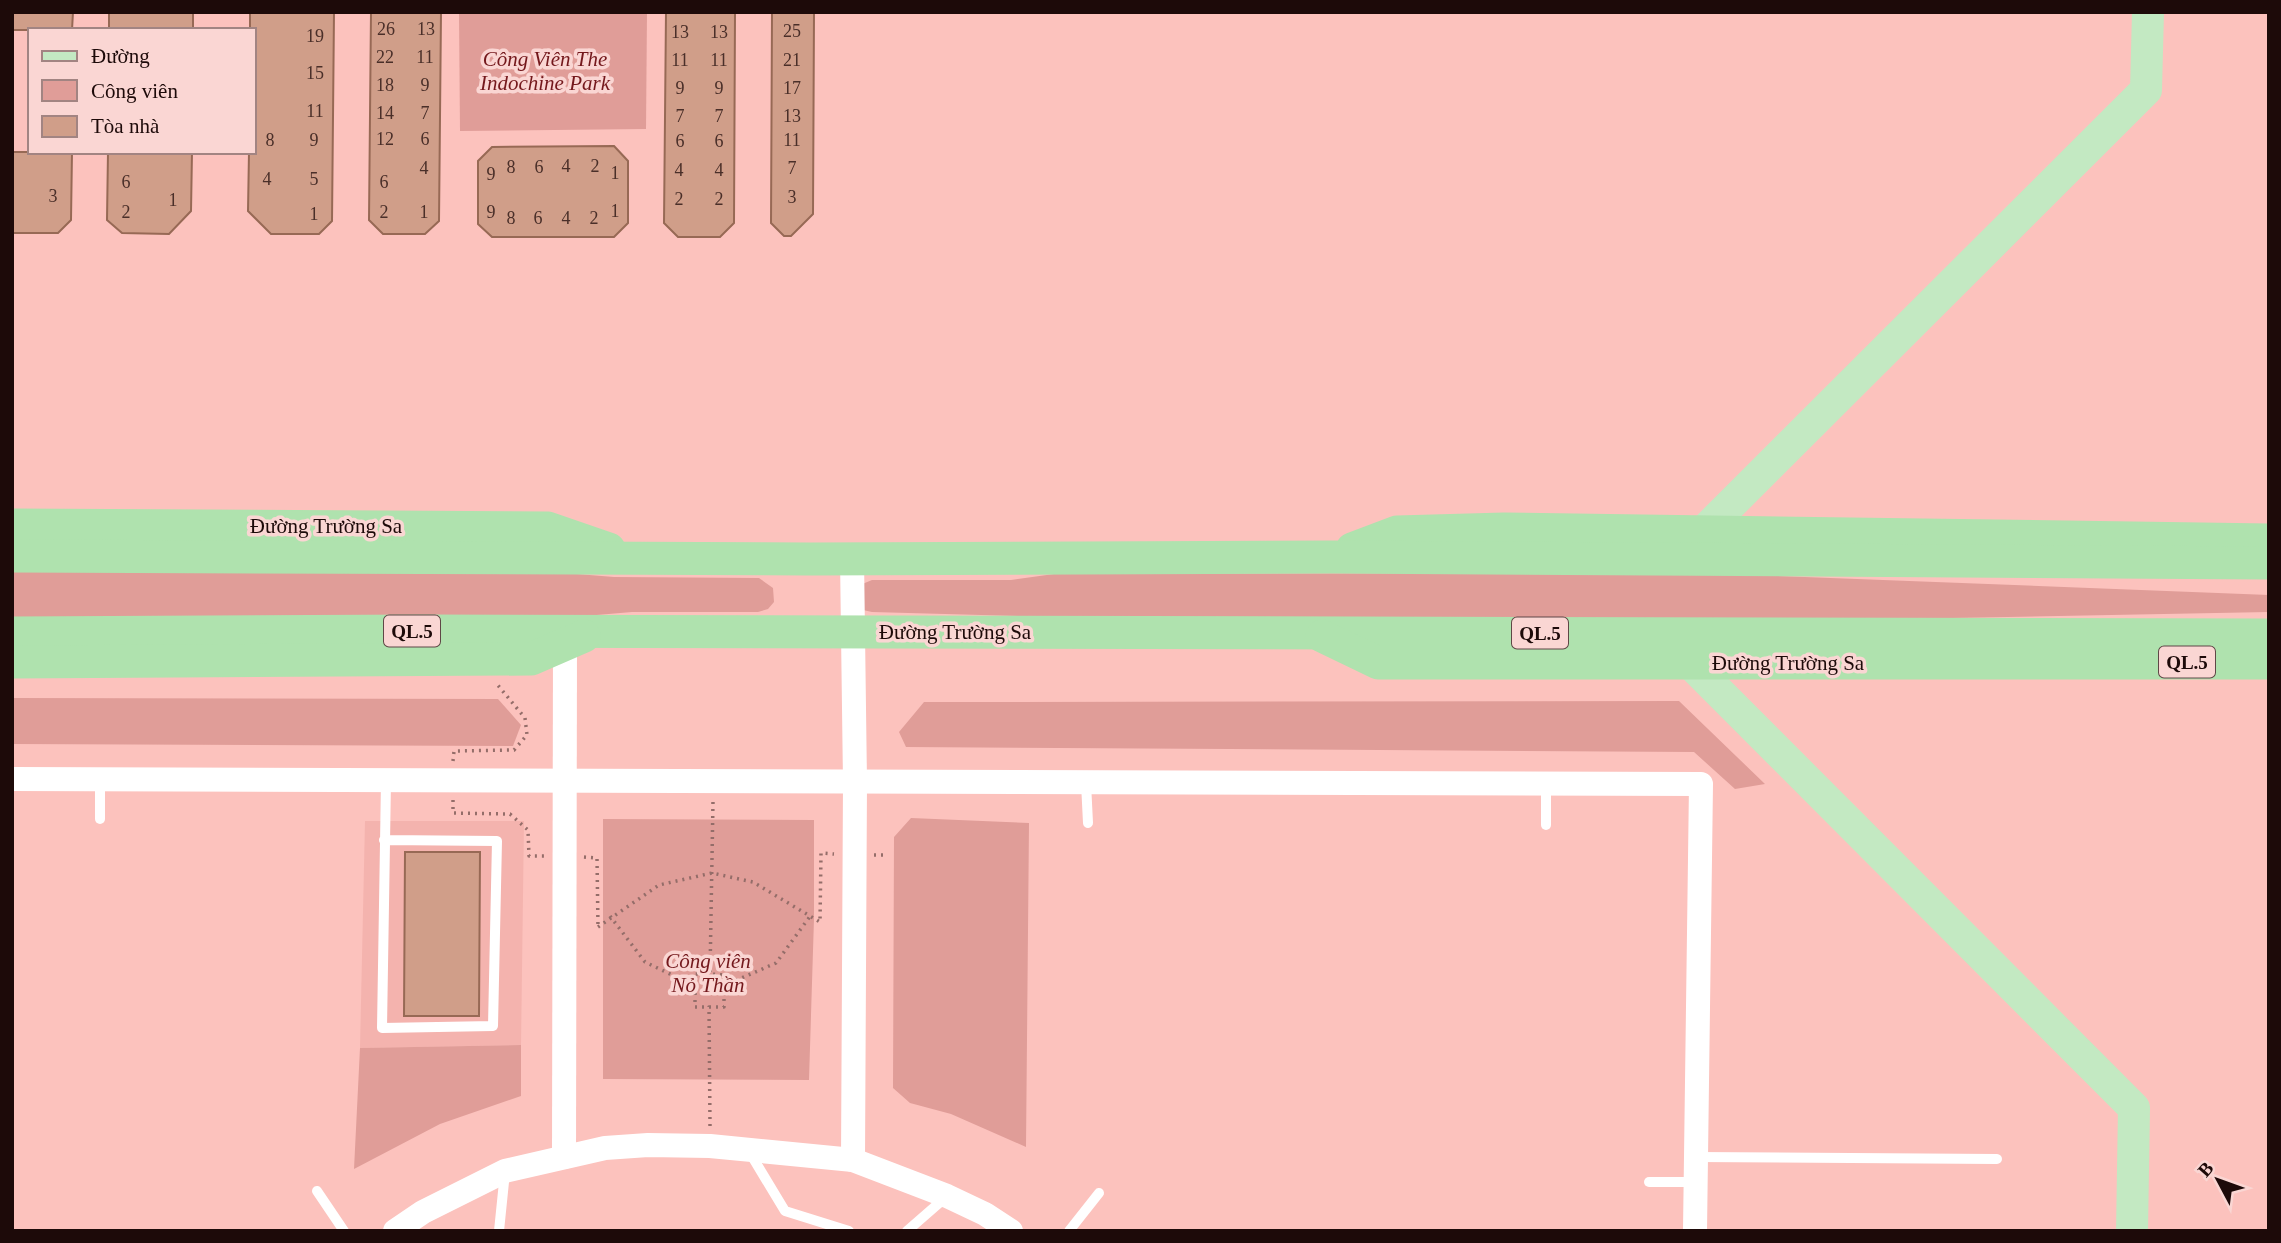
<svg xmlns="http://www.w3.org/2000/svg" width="2281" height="1243" viewBox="0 0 2281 1243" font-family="Georgia,serif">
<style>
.built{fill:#f4b3ae}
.green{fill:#e09d98}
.building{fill:#d09e89;stroke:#976955;stroke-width:2}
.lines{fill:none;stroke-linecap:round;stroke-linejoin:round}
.path{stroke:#946d69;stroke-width:3.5;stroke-dasharray:2 5;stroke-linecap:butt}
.service{stroke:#fff;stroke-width:10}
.tertiary{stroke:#fff;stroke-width:24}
.primary{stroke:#c3e9c2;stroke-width:32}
.trunk{stroke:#afe2ae;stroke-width:33}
.labels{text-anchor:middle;stroke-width:7;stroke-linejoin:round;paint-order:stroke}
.number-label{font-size:18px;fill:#4a2f29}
.shield{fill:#fad6d3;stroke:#5f4746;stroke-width:2}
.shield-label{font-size:19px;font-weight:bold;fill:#1d0a09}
.park-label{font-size:21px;font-style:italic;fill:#74181c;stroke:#fad6d3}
.street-label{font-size:21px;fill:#1d0a09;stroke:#fad6d3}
</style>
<rect width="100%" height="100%" fill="#fcc2bd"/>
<polygon class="built" points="365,821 524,821 521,1045 360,1048"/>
<g class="green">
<polygon points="459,12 647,12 646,129 460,131"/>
<polygon points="12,571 577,574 614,577 759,578 773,588 774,602 768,609 758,612 632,612 573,617 12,619"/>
<polygon points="1599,573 1754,575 2269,595 2269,612 1845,620 1049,617 872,612 863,610 860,585 872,580 1011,580 1054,574"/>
<polygon points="12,698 498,699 521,725 513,746 12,744"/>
<polygon points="1679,701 1765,784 1735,789 1694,752 906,747 899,732 924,702"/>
<polygon points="911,818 1029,823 1026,1147 951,1114 910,1103 893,1088 894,837"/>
<polygon points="603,819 814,820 814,918 809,1080 603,1079"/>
<polygon points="521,1045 521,1096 440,1124 354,1169 360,1048"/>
</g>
<g class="building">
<polygon points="12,12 73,12 72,30 12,30"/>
<rect x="109" y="12" width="84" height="18"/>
<polygon points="250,12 334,12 332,221 319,234 271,234 248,211 249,152 254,152 254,30 250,30"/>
<polygon points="371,12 441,12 439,221 425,234 383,234 369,220"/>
<polygon points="666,12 735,12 734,223 720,237 678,237 664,223"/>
<polygon points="772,12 814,12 813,214 791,236 784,236 771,223"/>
<polygon points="614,146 628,161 628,223 614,237 492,237 478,224 478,161 492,147"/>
<polygon points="12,152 72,152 71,220 58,233 12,233"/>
<polygon points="108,152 192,152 191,211 169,234 122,233 107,220"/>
<polygon points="405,852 480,852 479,1016 404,1016"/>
</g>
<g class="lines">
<g class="path">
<polyline points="453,761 454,751 514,750 527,735 525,718 496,683"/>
<polyline points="453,800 453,813 510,814 528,830 529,856 544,856"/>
<polyline points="874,855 888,855"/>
<polyline points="584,857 597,858 598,927"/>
<polyline points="610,916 645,962 695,986 695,974 710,974"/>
<polyline points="598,927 659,885 712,873 753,882 820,922 821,853 834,854"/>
<polyline points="695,986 695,1007 709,1007"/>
<polyline points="723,986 776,963 811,915"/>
<polyline points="710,1126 709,1007 724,1007 724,975 710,974 713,801"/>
</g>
<g class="service">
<polyline points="1086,783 1088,823"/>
<polyline points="100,819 100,781"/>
<polyline points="1546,825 1546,784"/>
<polyline points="384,840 497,841 493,1026 382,1028 386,781"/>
<polyline points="750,1153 785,1211 849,1231"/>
<polyline points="1696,1157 1997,1159"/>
<polyline points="1649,1182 1694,1182"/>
<polyline points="317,1191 344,1231"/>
<polyline points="499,1231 505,1172"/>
<polyline points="907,1231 946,1197"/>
<polyline points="1069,1231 1099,1193"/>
</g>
<g class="tertiary">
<polyline points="852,558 855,782 853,1160"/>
<polyline points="12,779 1701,784 1695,1231"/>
<polyline points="564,1157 565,645"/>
<polyline points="395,1231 423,1212 505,1171 605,1148 648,1145 710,1146 853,1160 947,1196 985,1214 1011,1231"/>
</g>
<g class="primary">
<polyline points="1704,531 2146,90 2148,12"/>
<polyline points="1691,664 2134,1108 2132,1231"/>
</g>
<g class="trunk">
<polyline points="12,525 548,528 609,549"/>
<polyline points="1352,549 1397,532 1504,529 2269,540"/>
<polyline points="12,556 810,559 1333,557 2269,563"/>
<polyline points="12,633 425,631 2269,635"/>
<polyline points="1322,636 1378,663 2269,663"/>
<polyline points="12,662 531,659 584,636"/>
</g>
</g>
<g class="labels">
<g class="number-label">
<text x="386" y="35">26</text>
<text x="426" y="35">13</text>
<text x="792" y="37">25</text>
<text x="680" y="38">13</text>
<text x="719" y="38">13</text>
<text x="315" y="42">19</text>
<text x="385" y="63">22</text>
<text x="425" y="63">11</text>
<text x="680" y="66">11</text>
<text x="719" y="66">11</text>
<text x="792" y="66">21</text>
<text x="315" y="79">15</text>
<text x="385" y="91">18</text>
<text x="425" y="91">9</text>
<text x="680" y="94">9</text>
<text x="719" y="94">9</text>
<text x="792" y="94">17</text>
<text x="315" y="117">11</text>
<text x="385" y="119">14</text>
<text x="425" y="119">7</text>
<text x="680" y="122">7</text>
<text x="719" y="122">7</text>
<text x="792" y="122">13</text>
<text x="385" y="145">12</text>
<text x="425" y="145">6</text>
<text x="270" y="146">8</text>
<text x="314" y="146">9</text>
<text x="792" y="146">11</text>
<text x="680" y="147">6</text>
<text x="719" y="147">6</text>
<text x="566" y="172">4</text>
<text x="595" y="172">2</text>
<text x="511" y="173">8</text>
<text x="539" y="173">6</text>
<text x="424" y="174">4</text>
<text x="792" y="174">7</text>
<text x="679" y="176">4</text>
<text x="719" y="176">4</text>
<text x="615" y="179">1</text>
<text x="491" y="180">9</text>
<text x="267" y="185">4</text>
<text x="314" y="185">5</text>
<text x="126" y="188">6</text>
<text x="384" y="188">6</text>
<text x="53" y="202">3</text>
<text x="792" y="203">3</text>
<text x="679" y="205">2</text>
<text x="719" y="205">2</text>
<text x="173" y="206">1</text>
<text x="615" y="217">1</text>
<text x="126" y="218">2</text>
<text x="384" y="218">2</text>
<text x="424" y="218">1</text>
<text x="491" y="218">9</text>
<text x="314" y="220">1</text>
<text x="511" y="224">8</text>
<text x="538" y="224">6</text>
<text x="566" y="224">4</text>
<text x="594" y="224">2</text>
</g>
<g class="shield">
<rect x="384" y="615.5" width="56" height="31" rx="5"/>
<rect x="1512" y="617.5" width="56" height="31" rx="5"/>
<rect x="2159" y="646.5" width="56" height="31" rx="5"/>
</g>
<g class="shield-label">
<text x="412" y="638">QL.5</text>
<text x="1540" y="640">QL.5</text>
<text x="2187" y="669">QL.5</text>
</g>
<g class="park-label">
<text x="545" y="66">Công Viên The<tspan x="545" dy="24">Indochine Park</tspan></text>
<text x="708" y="968">Công viên<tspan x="708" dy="24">Nỏ Thần</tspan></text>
</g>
<g class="street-label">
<text x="326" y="533">Đường Trường Sa</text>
<text x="955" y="639">Đường Trường Sa</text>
<text x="1788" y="670">Đường Trường Sa</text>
</g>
</g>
<rect width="2281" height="1243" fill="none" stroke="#1d0a09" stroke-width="28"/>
<rect x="28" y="28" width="228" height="126" fill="#fad6d3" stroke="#a28482" stroke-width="2"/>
<rect x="42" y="51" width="35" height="10" fill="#c3e9c2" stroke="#a28482" stroke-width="2"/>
<text x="91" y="63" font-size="21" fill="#1d0a09">Đường</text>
<rect x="42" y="80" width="35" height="21" fill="#e09d98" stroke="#a28482" stroke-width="2"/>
<text x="91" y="98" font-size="21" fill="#1d0a09">Công viên</text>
<rect x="42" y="116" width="35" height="21" fill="#d09e89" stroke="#a28482" stroke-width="2"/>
<text x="91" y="133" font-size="21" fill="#1d0a09">Tòa nhà</text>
<g transform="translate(2218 1180) rotate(311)" stroke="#fad6d3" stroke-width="5" paint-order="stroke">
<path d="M0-5L12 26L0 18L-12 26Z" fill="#1d0a09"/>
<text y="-10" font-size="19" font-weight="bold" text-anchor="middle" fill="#1d0a09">B</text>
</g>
</svg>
